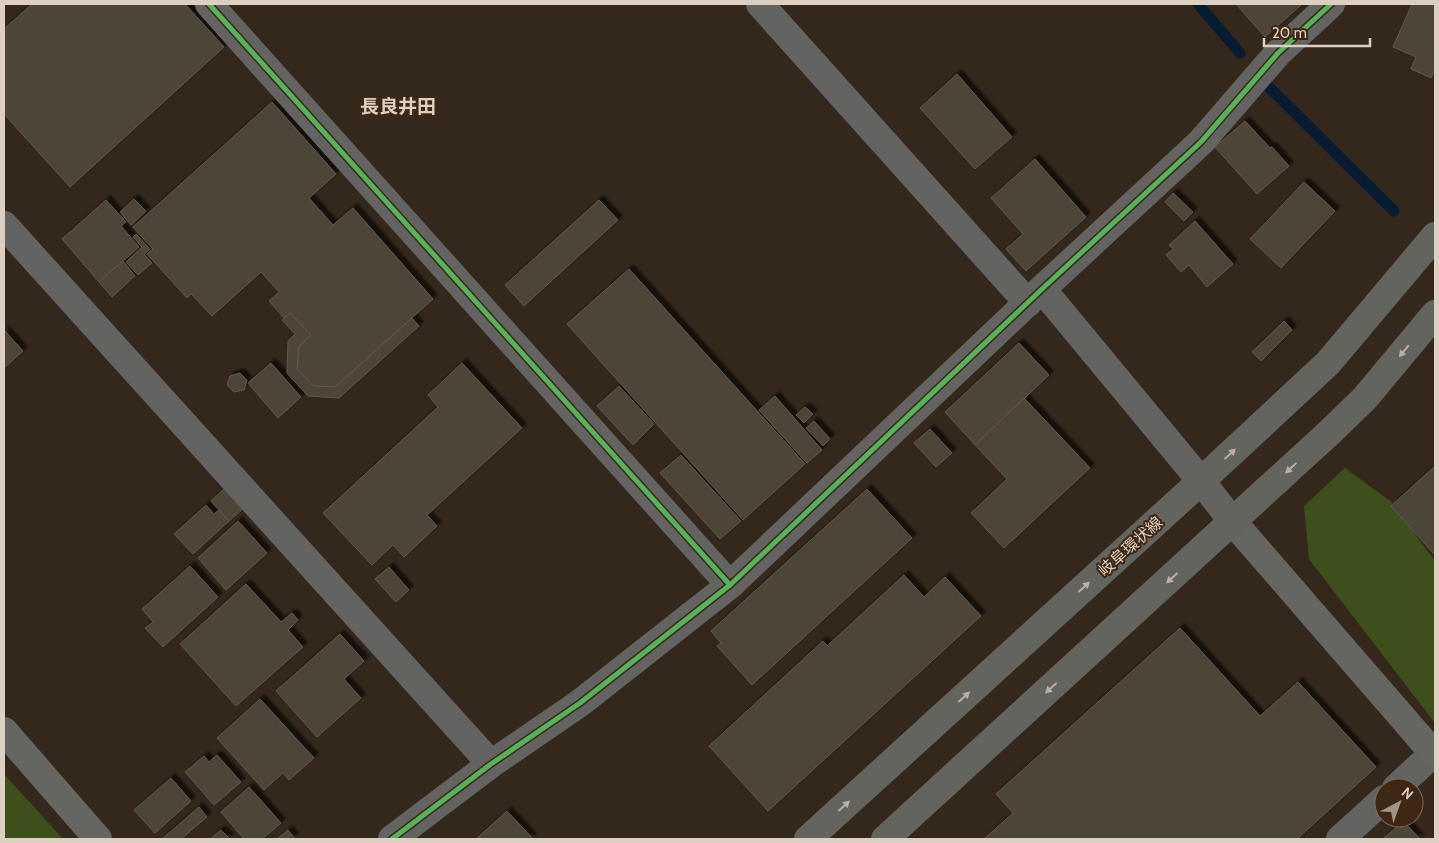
<svg xmlns="http://www.w3.org/2000/svg" width="1439" height="843" viewBox="0 0 1439 843" font-family="Cabin,'Noto Sans JP',sans-serif">
<style>
.green{fill:#3d501b}
.lines{fill:none;stroke-linecap:round;stroke-linejoin:round}
.stream{stroke:#061c30;stroke-width:11}
.building{fill:#4e4439;stroke:#61584d;filter:url(#shadow)}
.street{stroke:#636461;stroke-width:28}
.secondary{stroke:#656661;stroke-width:28}
.primary{stroke:#64645e;stroke-width:28}
.cycleway-casing{stroke:#3e2813;stroke-width:8}
.cycleway{stroke:#56b35d;stroke-width:5}
.oneway{fill:#b9afa4}
.labels{text-anchor:middle;stroke-width:4;stroke-linejoin:round;paint-order:stroke}
.street-label{font-size:16px;fill:#ddcfc2;stroke:#3e2813}
.quarter-label{font-size:19px;font-weight:bold;fill:#ddcfc2;stroke:#3e2813}
</style>
<defs>
<filter id="shadow"><feDropShadow dx="4.5" dy="-4.5" stdDeviation="1" flood-color="#0009"/></filter>
</defs>
<rect width="100%" height="100%" fill="#34281d"/>
<g class="green">
<polygon points="1345,468 1390,501 1435,561 1435,723 1309,559 1304,506"/>
<polygon points="4,774 63,839 4,839"/>
</g>
<g class="lines">
<g class="stream">
<polyline points="1198,4 1240,53"/>
<polyline points="1264,82 1394,211"/>
</g>
</g>
<g class="building">
<polygon points="32,4 185,4 224,47 70,187 4,114 4,29"/>
<polygon points="1236,4 1299,4 1301,5 1265,37"/>
<polygon points="1412,4 1435,4 1435,69 1431,78 1411,69 1416,57 1393,47"/>
<polygon points="957,74 1012,137 975,169 920,108"/>
<polygon points="272,102 336,174 309,198 333,225 353,208 433,299 335,387 313,386 297,369 299,346 311,335 290,313 284,318 269,301 279,292 261,272 212,316 191,294 187,298 147,254 153,249 133,227"/>
<polygon points="1245,121 1270,148 1272,147 1289,166 1257,194 1215,147"/>
<polygon points="1035,159 1086,217 1026,271 1006,249 1023,234 991,198"/>
<polygon points="1304,182 1335,211 1281,268 1250,239"/>
<polygon points="1173,193 1193,212 1184,221 1165,202"/>
<polygon points="134,199 146,211 131,225 120,212"/>
<polygon points="106,200 126,222 121,226 139,247 99,282 62,239"/>
<polygon points="599,200 618,220 524,306 505,285"/>
<polygon points="1195,221 1233,264 1207,287 1189,265 1181,272 1166,255 1173,249 1169,245"/>
<polygon points="136,234 150,249 144,254 152,263 138,275 126,262 142,247 133,237"/>
<polygon points="123,261 135,276 112,297 99,282"/>
<polygon points="629,269 805,464 743,520 567,324"/>
<polygon points="290,313 311,335 299,346 297,369 313,386 335,387 412,318 419,326 339,398 308,396 287,373 288,341 295,334 282,320"/>
<polygon points="1284,321 1292,330 1261,361 1252,352"/>
<polygon points="4,330 23,351 4,368"/>
<polygon points="1019,343 1049,375 975,445 945,412"/>
<polygon points="271,363 301,397 278,418 248,383"/>
<polygon points="462,363 522,428 427,515 437,526 404,557 393,545 372,565 323,513 438,407 428,395"/>
<polygon points="240,373 247,380 244,390 234,392 227,385 230,376"/>
<polygon points="619,386 654,424 633,445 597,406"/>
<polygon points="775,396 822,450 807,463 759,410"/>
<polygon points="1024,398 1090,468 1004,548 971,513 1007,479 975,445"/>
<polygon points="805,407 813,414 804,423 796,415"/>
<polygon points="814,421 830,439 823,446 806,428"/>
<polygon points="930,429 952,453 936,467 914,443"/>
<polygon points="681,455 741,521 720,539 660,473"/>
<polygon points="1435,466 1435,553 1434,554 1391,506"/>
<polygon points="225,488 243,509 229,521 211,501"/>
<polygon points="867,489 912,538 752,685 717,646 721,643 711,631"/>
<polygon points="206,505 214,514 219,510 229,521 193,554 174,534"/>
<polygon points="238,521 267,553 226,590 198,558"/>
<polygon points="190,566 218,597 163,647 145,628 153,622 142,609"/>
<polygon points="389,567 409,590 396,602 375,579"/>
<polygon points="904,575 924,597 945,577 981,616 768,811 709,746 823,641 827,646"/>
<polygon points="246,584 281,622 292,613 298,620 288,630 303,647 236,706 180,644"/>
<polygon points="1180,628 1260,716 1298,682 1376,767 1297,839 984,839 1013,813 996,794"/>
<polygon points="340,634 364,661 344,679 361,698 317,737 276,691"/>
<polygon points="260,699 314,758 289,780 283,773 264,790 217,738"/>
<polygon points="217,755 241,782 214,805 185,772 204,756 209,762"/>
<polygon points="171,778 191,801 155,833 134,810"/>
<polygon points="249,787 281,823 262,839 244,839 221,812"/>
<polygon points="199,807 207,817 181,839 162,839"/>
<polygon points="507,811 533,839 476,839"/>
<polygon points="1403,821 1420,839 1383,839"/>
<polygon points="221,830 230,839 210,839"/>
<polygon points="288,830 295,839 277,839"/>
</g>
<g class="lines">
<g class="street">
<polyline points="209,4 730,585"/>
<polyline points="760,4 1028,303"/>
<polyline points="4,225 491,764"/>
<polyline points="1042,289 1201,481 1233,522"/>
<polyline points="1396,788 1435,752"/>
<polyline points="392,839 491,764 580,703 730,585 1042,289 1201,142 1278,53 1331,4"/>
<polyline points="1340,839 1384,799"/>
</g>
<g class="secondary">
<polyline points="1233,522 1435,755"/>
<polyline points="4,731 98,839"/>
</g>
<g class="primary">
<polyline points="808,839 1201,481 1328,363 1435,236"/>
<polyline points="885,839 1330,432 1365,398 1435,314"/>
</g>
<g class="cycleway-casing">
<g id="cycleway">
<polyline points="209,4 730,585"/>
<polyline points="392,839 491,764 580,703 730,585 1042,289 1201,142 1278,53 1331,4"/>
</g>
</g>
<use href="#cycleway" class="cycleway"/>
</g>
<defs><path id="oneway-solid" d="M-6-.8H1V-3.2L6.5 0L1 3.2V.8H-6Z" transform="scale(1.25)"/></defs>
<g class="oneway">
<use href="#oneway-solid" transform="translate(1404 351) rotate(130)"/>
<use href="#oneway-solid" transform="translate(1230 454) rotate(-43)"/>
<use href="#oneway-solid" transform="translate(1291 468) rotate(137)"/>
<use href="#oneway-solid" transform="translate(1172 578) rotate(138)"/>
<use href="#oneway-solid" transform="translate(1084 587) rotate(-42)"/>
<use href="#oneway-solid" transform="translate(1051 688) rotate(138)"/>
<use href="#oneway-solid" transform="translate(964 697) rotate(-42)"/>
<use href="#oneway-solid" transform="translate(844 806) rotate(-42)"/>
</g>
<g class="labels">
<g class="street-label">
<text transform="translate(1130 546) rotate(-42)" y="6">岐阜環状線</text>
</g>
<g class="quarter-label">
<text x="398" y="113">長良井田</text>
</g>
</g>
<rect width="1439" height="843" fill="none" stroke="#ddcfc2" stroke-width="10"/>
<g transform="translate(1399 803) rotate(41)"><circle r="24" fill="#3e2813" stroke="#7e6b59"/>
<path d="M0-4L9 19L0 12L-9 19Z" fill="#a29588"/>
<text y="-8" font-size="14" font-weight="bold" text-anchor="middle" fill="#ddcfc2">N</text>
</g>
<path d="M1264 38v8h106v-8" fill="none" stroke="#ddcfc2" stroke-width="2.5"/>
<text x="1272" y="38" font-size="15" fill="#ddcfc2" stroke="#3e2813" stroke-width="4" paint-order="stroke">20 m</text>
</svg>
